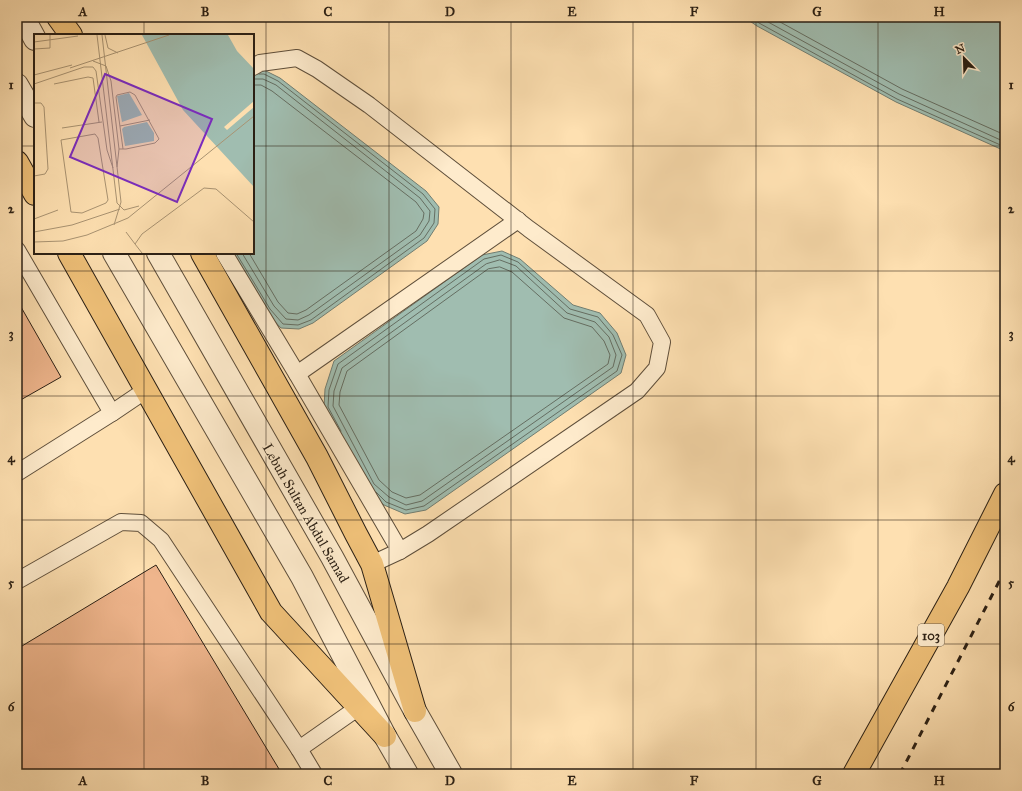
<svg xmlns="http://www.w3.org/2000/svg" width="1022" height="791" viewBox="0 0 1022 791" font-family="'IM FELL Great Primer',serif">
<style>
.water{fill:#a0bdb0;stroke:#717e72}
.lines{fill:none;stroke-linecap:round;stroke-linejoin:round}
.shore{stroke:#656e62;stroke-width:1}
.building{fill:#efb58c;stroke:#2a1f14}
.service-casing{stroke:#5f4f3b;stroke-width:18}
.tertiary-casing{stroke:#5f4f3b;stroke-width:24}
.primary-casing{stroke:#2a1f14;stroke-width:24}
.service{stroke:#feebcc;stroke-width:16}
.tertiary{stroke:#feebcc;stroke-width:22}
.primary{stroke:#efc078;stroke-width:22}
.rail{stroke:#2a1f14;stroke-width:3;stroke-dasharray:7 7;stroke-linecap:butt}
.grid{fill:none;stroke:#2a1f14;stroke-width:1;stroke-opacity:0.55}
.labels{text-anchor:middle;stroke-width:3;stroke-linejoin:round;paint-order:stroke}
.shield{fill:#feebcc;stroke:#6a5c4b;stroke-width:1}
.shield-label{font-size:13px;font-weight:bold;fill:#2a1f14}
.street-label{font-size:14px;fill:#2a1f14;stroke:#feebcc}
.inset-road{fill:none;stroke:#a99372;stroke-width:1}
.view{fill:#7b2cbf;fill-opacity:0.15;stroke:#7b2cbf;stroke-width:2}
.inset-edge{fill:none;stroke:#2a1f14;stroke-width:2}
.neatline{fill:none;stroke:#2a1f14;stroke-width:1.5}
.grid-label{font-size:13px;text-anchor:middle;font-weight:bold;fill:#2a1f14}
</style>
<rect width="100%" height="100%" fill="#fee0b1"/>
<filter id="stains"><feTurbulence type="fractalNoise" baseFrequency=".005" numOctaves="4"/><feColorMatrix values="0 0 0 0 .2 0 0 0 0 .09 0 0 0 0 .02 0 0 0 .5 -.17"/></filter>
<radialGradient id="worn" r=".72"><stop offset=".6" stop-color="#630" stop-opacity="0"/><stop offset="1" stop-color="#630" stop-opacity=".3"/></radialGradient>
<g class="water">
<polygon points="744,17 1005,17 1005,151 896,102 757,26"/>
<polygon points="253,70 264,70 280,78 426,191 439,207 438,224 427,241 313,323 299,329 281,328 266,312 231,253 253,253"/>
<polygon points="502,251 520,259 573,305 600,313 617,333 626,355 621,373 426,510 405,514 384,505 367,490 324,408 325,389 334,361 482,255"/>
</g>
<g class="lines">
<g class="shore">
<polyline points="751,17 759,23 897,99 1005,147"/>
<polyline points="759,17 899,94 1005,142"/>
<polyline points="771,17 902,89 1005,135"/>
<polyline points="236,253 270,309 283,324 298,325 311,320 424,238 434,223 435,209 423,194 278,81 264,74 259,74"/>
<polyline points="242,253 274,306 286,319 298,320 309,315 420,235 429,221 430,211 420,198 276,85 263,79 253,79"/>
<polyline points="249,253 278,302 288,313 297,314 306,310 416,231 423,219 424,213 416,202 272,91 261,85 253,85"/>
<polygon points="500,260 516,266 567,313 595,322 609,337 616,355 613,367 422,501 406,505 389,497 374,484 333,406 334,391 342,368 486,264"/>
<polygon points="500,267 512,272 564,318 592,327 604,341 610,355 608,364 420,495 406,498 392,492 379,480 339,405 340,392 347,371 488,269"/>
<polyline points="341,431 328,407 329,390 338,364 484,259 501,255 518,262 570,309 598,317 613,335 622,355 617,371 424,506 406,510 386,502 376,492"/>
</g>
</g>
<g class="building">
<polygon points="17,300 61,377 17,402"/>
<polygon points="156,565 282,774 17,774 17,649"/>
</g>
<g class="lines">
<g class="service-casing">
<g id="service">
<polyline points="253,67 260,63 297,58 317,69 369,105 529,229 647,315 662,342 657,368 637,391 428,534 400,551 372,564"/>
<polyline points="17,250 112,413"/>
<polyline points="224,253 297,374 400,551"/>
<polyline points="297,374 518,220"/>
<polyline points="17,473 112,413 146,390"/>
<polyline points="17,581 121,522 141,523 161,540 299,749 314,774"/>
<polyline points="299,749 359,707"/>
</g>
</g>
<g class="tertiary-casing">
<g id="tertiary">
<polyline points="23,17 35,39"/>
<polyline points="17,85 35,116"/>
<polyline points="114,253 302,577 385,736 407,774"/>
<polyline points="158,253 332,557 415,711 451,774"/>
</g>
</g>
<g class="primary-casing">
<g id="primary">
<polyline points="58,17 71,35"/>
<polyline points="17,162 35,194"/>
<polyline points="69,253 271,612 385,736"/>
<polyline points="202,253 317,457 356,534 372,564 415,711"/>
<polyline points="854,774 958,587 1005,494"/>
</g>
</g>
<use href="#service" class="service"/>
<use href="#tertiary" class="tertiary"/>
<use href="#primary" class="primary"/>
<polyline class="rail" points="900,774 1005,570"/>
</g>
<path class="grid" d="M 144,17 L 144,35M 266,17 L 266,774M 389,17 L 389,774M 511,17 L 511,774M 633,17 L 633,774M 756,17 L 756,774M 878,17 L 878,774M 17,146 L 35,146M 253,146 L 1005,146M 144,253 L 144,774M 17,271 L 1005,271M 17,396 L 1005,396M 17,520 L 1005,520M 17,644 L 1005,644"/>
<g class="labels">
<rect class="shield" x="918" y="624" width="26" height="22" rx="3"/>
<g class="shield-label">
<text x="931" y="640">103</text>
</g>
<g class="street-label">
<text transform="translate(306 513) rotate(60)" y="5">Lebuh Sultan Abdul Samad</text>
</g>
</g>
<g transform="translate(34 34)">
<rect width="220" height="220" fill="#fee0b1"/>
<path d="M 108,1 L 194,1 L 203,17 L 220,35 L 220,153 L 149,76 ZM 95,59 L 108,81 L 88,88 L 83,62 ZM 113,88 L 120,99 L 120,107 L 91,112 L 88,95 L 90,93 Z" fill="#a0bdb0"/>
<path d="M 220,67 L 220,73 L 193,96 L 190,93 Z" fill="#fee0b1"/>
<path class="inset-road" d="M 63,1 L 83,169 L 90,176 L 105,172M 68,1 L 87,168 L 80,191M 71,1 L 74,14 L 84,19M 0,8 L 44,2M 0,15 L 16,14 L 16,1M 59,27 L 72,32 L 77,47 L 85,115 L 83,133M 36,34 L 135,1M 0,41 L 38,31M 0,50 L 50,33 L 59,33 L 62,37 L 73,116 L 79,134M 20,50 L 54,43 L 59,44 L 65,88M 0,69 L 7,69 L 10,73 L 14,135 L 11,140 L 0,142M 86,92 L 116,86M 28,94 L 68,88M 61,100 L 64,104 L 74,166 L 72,169 L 48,179 L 37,178 L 27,106 ZM 85,115 L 92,115 L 121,109 L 125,105 L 101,61 L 96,58 L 83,61 L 82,63 L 89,115M 0,185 L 24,176M 0,198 L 38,191 L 86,175M 92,198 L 101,210M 0,208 L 29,207 L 53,201 L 94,184 L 220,82M 108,219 L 101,210 L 108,200 L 170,154 L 182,155 L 220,188"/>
<path class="view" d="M 71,40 L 178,85 L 143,168 L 36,123 Z"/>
<rect width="220" height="220" class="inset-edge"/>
</g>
<rect width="1022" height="791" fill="none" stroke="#fee0b1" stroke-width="44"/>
<g transform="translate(964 58) rotate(337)" stroke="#feebcc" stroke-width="3" paint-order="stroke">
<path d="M0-3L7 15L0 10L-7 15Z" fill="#2a1f14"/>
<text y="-6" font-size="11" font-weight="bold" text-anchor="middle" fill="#2a1f14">N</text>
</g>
<rect x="22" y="22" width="978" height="747" class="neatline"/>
<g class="grid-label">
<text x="83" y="16">A</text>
<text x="205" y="16">B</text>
<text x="328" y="16">C</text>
<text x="450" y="16">D</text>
<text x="572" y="16">E</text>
<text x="694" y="16">F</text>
<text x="817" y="16">G</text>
<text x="939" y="16">H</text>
<text x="11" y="89">1</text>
<text x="1011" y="89">1</text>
<text x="11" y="213">2</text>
<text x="1011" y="213">2</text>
<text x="11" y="338">3</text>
<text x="1011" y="338">3</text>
<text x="11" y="462">4</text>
<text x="1011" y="462">4</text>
<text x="11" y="587">5</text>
<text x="1011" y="587">5</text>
<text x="11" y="711">6</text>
<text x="1011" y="711">6</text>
<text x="83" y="785">A</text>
<text x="205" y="785">B</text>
<text x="328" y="785">C</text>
<text x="450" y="785">D</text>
<text x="572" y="785">E</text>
<text x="694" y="785">F</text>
<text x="817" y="785">G</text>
<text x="939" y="785">H</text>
</g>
<rect width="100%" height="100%" filter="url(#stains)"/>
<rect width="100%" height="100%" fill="url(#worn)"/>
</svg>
